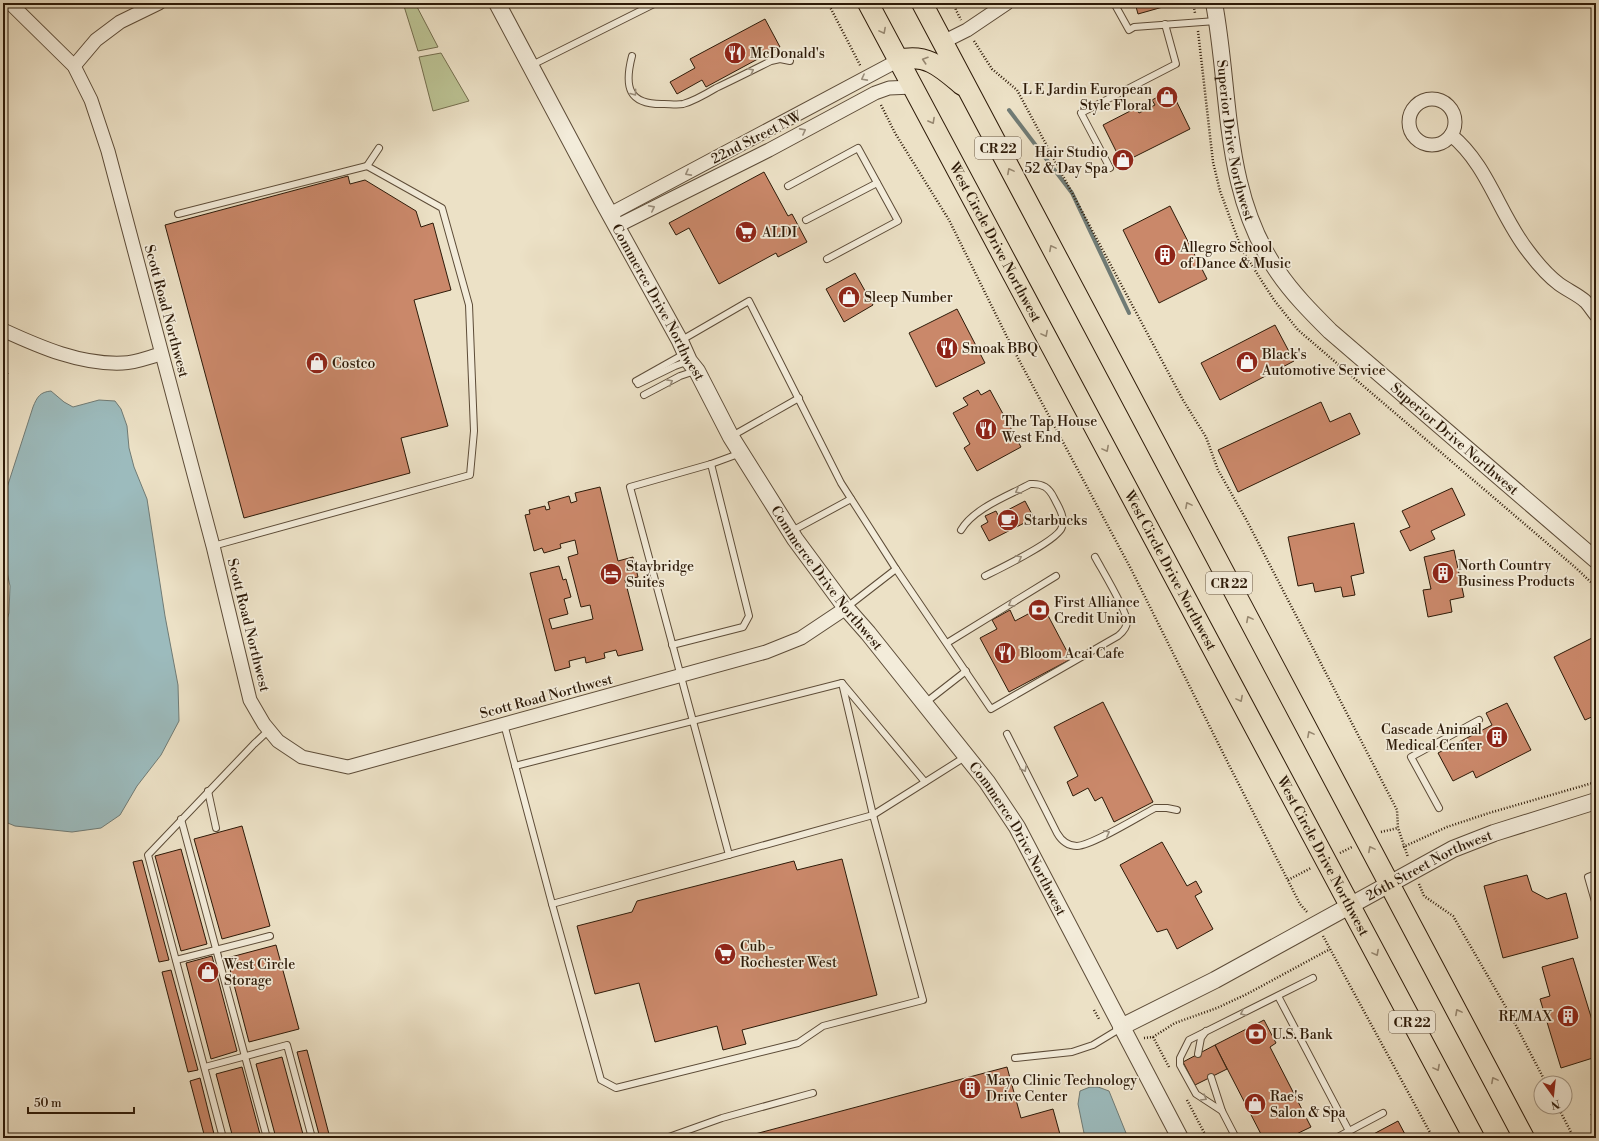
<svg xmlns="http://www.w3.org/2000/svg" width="1599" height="1141" viewBox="0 0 1599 1141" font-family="'Libre Bodoni',serif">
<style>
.green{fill:#bbc293;stroke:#746e4e}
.water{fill:#9cbbbd;stroke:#707b75}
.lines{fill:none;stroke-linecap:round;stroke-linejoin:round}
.stream{stroke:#707b75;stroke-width:4}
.building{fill:#ca886a;stroke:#2d1a08}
.service-casing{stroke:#5d4c38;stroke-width:8}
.minor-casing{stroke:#5d4c38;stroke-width:15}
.tertiary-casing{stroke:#5d4c38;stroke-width:18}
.primary-casing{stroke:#2d1a08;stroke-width:22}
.path{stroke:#2d1a08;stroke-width:2.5;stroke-dasharray:1 2;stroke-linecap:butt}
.service{stroke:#f3ecda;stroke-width:6}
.minor{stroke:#f3ecda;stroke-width:13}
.tertiary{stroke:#f3ecda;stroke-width:16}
.primary{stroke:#ece1c6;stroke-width:20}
.oneway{stroke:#968770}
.oneway2{stroke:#9a8e7c}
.labels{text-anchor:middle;stroke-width:3.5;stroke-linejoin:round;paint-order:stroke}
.shield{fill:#f3ecda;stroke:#685947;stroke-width:1}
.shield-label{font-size:13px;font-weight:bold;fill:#2d1a08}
.poi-label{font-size:14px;fill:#2d1a08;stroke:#f3ecda;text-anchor:start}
.street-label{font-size:14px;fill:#2d1a08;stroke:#f3ecda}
</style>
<rect width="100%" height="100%" fill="#ece1c6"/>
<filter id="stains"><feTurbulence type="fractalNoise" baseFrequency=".005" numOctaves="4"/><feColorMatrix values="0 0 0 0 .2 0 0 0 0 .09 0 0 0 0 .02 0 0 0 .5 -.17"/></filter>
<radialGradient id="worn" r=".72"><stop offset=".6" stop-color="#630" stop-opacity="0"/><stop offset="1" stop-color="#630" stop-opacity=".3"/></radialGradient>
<g class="green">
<polygon points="403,3 415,3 438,47 418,51"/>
<polygon points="441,53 469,101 433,111 419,57"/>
</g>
<g class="water">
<path d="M 51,391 L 64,402 L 73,407 L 99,400 L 115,401 L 121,409 L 127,426 L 129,448 L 134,467 L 147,499 L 165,616 L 178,685 L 179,721 L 161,755 L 137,786 L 120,815 L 101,828 L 72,832 L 15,826 L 3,821 L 3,632 L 9,613 L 10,586 L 3,553 L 3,500 L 33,407 C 37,397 40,392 51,391 Z"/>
<polygon points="1090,1087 1098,1087 1109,1091 1128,1138 1085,1138 1078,1104 1080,1091"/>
</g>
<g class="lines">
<polyline class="stream" points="1009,110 1072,193 1129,313"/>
</g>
<g class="building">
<polygon points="1135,3 1177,3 1138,14"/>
<polygon points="765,19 780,47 706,87 702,80 677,94 670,82 695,68 690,59"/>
<polygon points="1171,90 1190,129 1122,163 1103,125 1136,108 1139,113 1155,105 1152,100"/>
<polygon points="764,172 788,216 792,214 807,242 778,257 776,253 719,284 689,228 676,235 669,223"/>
<polygon points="348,176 350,184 365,180 416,211 421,227 433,223 451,290 414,300 448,426 401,438 410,473 244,518 165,225"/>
<polygon points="1170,206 1207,279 1159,303 1123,230"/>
<polygon points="855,273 873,305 844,322 826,289"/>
<polygon points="957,309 985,363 936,387 909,333"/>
<polygon points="1275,325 1294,361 1220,400 1201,363"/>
<polygon points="3,371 8,373 3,388"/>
<polygon points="978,390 981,395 990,390 1021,447 977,471 964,448 970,444 953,413 968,405 963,398"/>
<polygon points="1321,402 1330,422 1350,413 1360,434 1238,492 1218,450"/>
<polygon points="600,487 618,561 633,557 638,577 625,580 643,650 618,656 616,650 604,653 605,658 586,663 585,657 569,661 570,667 555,671 530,573 559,566 563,580 566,579 571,597 564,599 568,614 549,619 552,629 593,619 590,605 581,607 568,557 578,554 575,540 560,544 561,548 544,553 542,548 534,551 525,515 530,514 529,510 545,506 546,510 550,509 548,502 569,496 571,503 577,501 575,493"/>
<polygon points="1452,488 1465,515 1431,531 1435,539 1410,551 1400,531 1410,527 1402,511"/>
<polygon points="1025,501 1034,518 989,541 981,526 988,522 985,516 996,511 998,515"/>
<polygon points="1354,523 1364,573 1351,576 1355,595 1343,597 1341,587 1315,592 1313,583 1298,586 1288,537"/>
<polygon points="1454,550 1464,597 1450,600 1452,612 1428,617 1423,590 1431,589 1424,557"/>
<polygon points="1043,606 1071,659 1009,692 980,638 997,629 992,620 1010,610 1015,621"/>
<polygon points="1596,636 1596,715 1585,720 1554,657"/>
<polygon points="1103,702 1153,802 1114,822 1102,797 1095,801 1088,788 1073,796 1067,782 1078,776 1054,727"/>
<polygon points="1507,703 1531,750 1476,778 1473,771 1453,781 1438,753 1492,725 1486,713"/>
<polygon points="242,826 270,926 222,939 194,839"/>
<polygon points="1162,842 1187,886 1196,881 1202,892 1195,896 1213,929 1177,949 1167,929 1157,932 1120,865"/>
<polygon points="181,849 207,944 181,951 155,856"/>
<polygon points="842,859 877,995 742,1030 746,1044 723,1050 717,1026 655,1042 639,983 595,994 577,926 632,912 637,901 794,861 797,870"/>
<polygon points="142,860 169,960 159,962 133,862"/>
<polygon points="1527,875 1532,891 1547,899 1566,893 1578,938 1503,958 1484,886"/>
<polygon points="276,945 299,1029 249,1042 227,958"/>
<polygon points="212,956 237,1051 211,1059 186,963"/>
<polygon points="1573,958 1596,1033 1596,1057 1561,1068 1540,999 1550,996 1542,967"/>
<polygon points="171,970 198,1070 188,1072 162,972"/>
<polygon points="1264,1020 1276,1043 1270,1047 1311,1127 1288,1138 1263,1138 1215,1045"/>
<polygon points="1215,1045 1227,1069 1195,1085 1183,1062"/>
<polygon points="307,1050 330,1138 320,1138 297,1052"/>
<polygon points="282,1057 304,1138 276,1138 256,1064"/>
<polygon points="242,1067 261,1138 233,1138 216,1074"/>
<polygon points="1007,1067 1021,1118 1053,1109 1061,1138 740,1138"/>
<polygon points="200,1078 215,1138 205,1138 190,1081"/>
<polygon points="1596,1112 1596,1131 1591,1114"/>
<polygon points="1398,1121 1407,1138 1366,1138"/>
</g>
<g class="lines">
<g class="service-casing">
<g id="service">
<polyline points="1114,3 1129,30 1134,27 1216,21"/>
<path d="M 632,56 C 624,87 628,105 664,104 C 670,104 677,105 683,104 C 694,101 706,94 716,88 C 735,79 753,70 771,61 L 780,59 L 790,61"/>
<polyline points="530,66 656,3"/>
<polyline points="1110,168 1081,113 1176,64 1165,24"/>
<polyline points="788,186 858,148 898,221 827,259"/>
<polyline points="178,214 367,166"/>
<polyline points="806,220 877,183"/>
<path d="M 680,341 L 749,301 L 841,483 L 896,569 L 991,709 L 1118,636 C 1123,632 1127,628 1127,621 C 1126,609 1102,570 1095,557"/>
<polyline points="636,381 684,354"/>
<polyline points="638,384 675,366 689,361"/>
<polyline points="644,395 680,376 695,371"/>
<polyline points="732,436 799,398"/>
<path d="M 961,530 C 974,508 1008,496 1030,484 C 1043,483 1049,488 1054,498 C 1059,508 1065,516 1062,527 C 1059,540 999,569 985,576"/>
<polyline points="790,532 851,499"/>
<polyline points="213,546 470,475 474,431 469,305 442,208 367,166 379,148"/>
<polyline points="847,607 896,569"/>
<polyline points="947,643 1056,576"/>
<polyline points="672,645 743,627 749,616 711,464"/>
<polyline points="925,703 966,671"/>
<polyline points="504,724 552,904 873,815 965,757"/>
<path d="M 1007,734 L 1057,833 C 1061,840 1068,846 1077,846 C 1093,845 1138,817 1155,808 L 1167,808 L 1177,810"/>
<polyline points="515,766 842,683 925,782"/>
<polyline points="208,791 216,828"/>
<polyline points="1439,808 1411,757 1479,720"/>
<polyline points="181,819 267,1138"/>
<polyline points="729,855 630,487 711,464 741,453"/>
<polyline points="1596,874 1588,877 1596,905"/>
<polyline points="552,904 601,1080 616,1088 798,1043 823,1026 923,1000 873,815 842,683"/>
<polyline points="176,960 270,936"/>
<polyline points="1278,996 1349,1131"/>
<polyline points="1198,1054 1201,1038 1206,1031"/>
<polyline points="1015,1058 1072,1052 1093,1045 1121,1028"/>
<polyline points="205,1067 287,1045 312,1138"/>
<polyline points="1211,1077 1222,1111 1236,1138"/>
<polyline points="1222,1111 1196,1094 1180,1065 1180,1058 1189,1040 1313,978"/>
<polyline points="223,1138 148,855 254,744 269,730"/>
<polyline points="666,1138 722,1118 813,1093"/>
<polyline points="1336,1138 1383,1113"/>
</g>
</g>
<g class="minor-casing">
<g id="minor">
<polyline points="10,3 74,66 91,100 108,151 213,546 250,700 264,724 278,741 302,757 348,767 766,652 801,638 846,608"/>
<polyline points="943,42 967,30 1007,3"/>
<polyline points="74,66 96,40 120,22 159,3"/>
<circle cx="1432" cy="122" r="23"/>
<path d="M 1451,135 C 1488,165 1499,214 1528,251 C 1537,263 1547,275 1559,284 C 1567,290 1577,294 1585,301 C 1589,305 1592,310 1596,315"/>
<polyline points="610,214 899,60"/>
<polyline points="617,226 769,150 875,93 889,88 913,87"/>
<path d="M 3,330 C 40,347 81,365 123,363 C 135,363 149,357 161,354"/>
</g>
</g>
<g class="tertiary-casing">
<g id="tertiary">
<path id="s1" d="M 497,3 L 602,200 L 680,341 L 689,361 L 697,371 L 731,437 L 795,539 L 846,608 L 868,633 L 987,782 L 1017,827 L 1180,1138"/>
<path id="s2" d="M 1214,3 C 1231,93 1222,193 1278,272 C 1293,294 1312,313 1330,331 L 1596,560"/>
<path id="s3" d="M 1121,1027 L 1215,980 L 1453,849 L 1494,833 L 1596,801"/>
</g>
</g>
<g class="primary-casing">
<g id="primary">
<path id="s4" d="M 868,3 L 1474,1138"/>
<polyline points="922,3 1524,1138"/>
<path d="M 899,60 C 927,53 942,68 962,85"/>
</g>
</g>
<g class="path">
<polyline points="828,3 861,67"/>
<polyline points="954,3 956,10 961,20"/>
<polyline points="1193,3 1195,13"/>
<polyline points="1198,31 1213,162 1220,191 1242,250 1274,300 1298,330 1576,568 1596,587"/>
<polyline points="974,41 992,69 1017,90 1183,400 1206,437 1218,470 1247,521 1397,810 1398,828 1408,857"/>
<polyline points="881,105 895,133 949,220 1012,347 1131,569 1230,767 1300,904 1308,913"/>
<polyline points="1381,832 1398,828"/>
<polyline points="1403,847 1447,827 1489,813 1596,782"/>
<polyline points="1340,853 1352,847"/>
<polyline points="1288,880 1311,868"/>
<polyline points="1419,884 1424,896 1453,916 1511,1016 1546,1083"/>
<polyline points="1323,936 1433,1138"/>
<polyline points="1094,1010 1099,1019"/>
<polyline points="1153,1037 1169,1067"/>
<polyline points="1144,1038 1153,1037 1175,1023 1217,1008 1247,994 1330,949"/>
<polyline points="1187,1100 1207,1138"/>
<polyline points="1558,1107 1574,1138"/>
</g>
<use href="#service" class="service"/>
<use href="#minor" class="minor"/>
<use href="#tertiary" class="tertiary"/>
<use href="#primary" class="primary"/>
</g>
<defs><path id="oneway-chevron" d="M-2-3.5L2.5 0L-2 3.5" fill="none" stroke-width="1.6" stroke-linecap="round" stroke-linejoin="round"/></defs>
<g class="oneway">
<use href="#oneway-chevron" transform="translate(883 31) rotate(62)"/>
<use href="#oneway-chevron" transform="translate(925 60) rotate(-162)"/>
<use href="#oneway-chevron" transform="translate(932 121) rotate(61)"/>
<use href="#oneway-chevron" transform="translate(1010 171) rotate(-118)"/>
<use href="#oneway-chevron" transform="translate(1052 248) rotate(-118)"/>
<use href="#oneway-chevron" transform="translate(1045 334) rotate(62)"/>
<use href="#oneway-chevron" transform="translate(1106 449) rotate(62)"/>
<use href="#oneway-chevron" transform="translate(1188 505) rotate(-118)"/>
<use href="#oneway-chevron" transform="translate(1249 619) rotate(-118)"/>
<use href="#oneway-chevron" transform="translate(1240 699) rotate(62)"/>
<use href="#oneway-chevron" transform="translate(1310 734) rotate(-118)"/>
<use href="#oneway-chevron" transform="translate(1371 849) rotate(-118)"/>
<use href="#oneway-chevron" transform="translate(1376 953) rotate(62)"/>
<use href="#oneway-chevron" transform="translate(1458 1012) rotate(-118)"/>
<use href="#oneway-chevron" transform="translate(1437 1068) rotate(62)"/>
<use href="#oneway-chevron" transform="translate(1494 1080) rotate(-118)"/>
</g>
<g class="oneway2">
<use href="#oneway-chevron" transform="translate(751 71) rotate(-27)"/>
<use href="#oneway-chevron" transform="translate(864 78) rotate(152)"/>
<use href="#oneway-chevron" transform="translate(634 93) rotate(53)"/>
<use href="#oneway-chevron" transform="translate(803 131) rotate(-28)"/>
<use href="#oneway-chevron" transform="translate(688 173) rotate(152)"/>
<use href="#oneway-chevron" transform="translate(652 208) rotate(-27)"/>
<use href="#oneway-chevron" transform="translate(670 382) rotate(-28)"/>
<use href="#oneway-chevron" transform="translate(1018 491) rotate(152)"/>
<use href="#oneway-chevron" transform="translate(1019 558) rotate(-29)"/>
<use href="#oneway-chevron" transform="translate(1011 604) rotate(149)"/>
<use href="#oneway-chevron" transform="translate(1024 769) rotate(63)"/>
<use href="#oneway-chevron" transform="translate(1107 833) rotate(-28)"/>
<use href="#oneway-chevron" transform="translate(1243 1013) rotate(155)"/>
<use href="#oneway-chevron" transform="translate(1204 1098) rotate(30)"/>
</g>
<defs>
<g id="restaurant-disc" transform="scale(1.15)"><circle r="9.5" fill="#8f2418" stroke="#f3ecda"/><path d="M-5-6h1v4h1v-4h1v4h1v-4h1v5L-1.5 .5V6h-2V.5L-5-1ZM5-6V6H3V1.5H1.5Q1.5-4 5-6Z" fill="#fff"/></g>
<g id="shop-disc" transform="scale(1.15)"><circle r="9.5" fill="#8f2418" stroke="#f3ecda"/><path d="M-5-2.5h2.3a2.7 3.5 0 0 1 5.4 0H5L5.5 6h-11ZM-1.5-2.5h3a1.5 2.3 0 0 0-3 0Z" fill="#fff"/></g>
<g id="supermarket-disc" transform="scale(1.15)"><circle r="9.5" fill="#8f2418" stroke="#f3ecda"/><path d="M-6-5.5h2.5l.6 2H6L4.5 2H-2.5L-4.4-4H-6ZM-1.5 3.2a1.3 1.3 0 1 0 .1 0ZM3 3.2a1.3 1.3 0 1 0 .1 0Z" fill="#fff"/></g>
<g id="building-disc" transform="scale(1.15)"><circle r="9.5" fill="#8f2418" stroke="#f3ecda"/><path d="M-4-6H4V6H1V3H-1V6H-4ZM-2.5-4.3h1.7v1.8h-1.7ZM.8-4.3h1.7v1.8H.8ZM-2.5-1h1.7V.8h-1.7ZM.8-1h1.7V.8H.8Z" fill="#fff"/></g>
<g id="cafe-disc" transform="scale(1.15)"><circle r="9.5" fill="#8f2418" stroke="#f3ecda"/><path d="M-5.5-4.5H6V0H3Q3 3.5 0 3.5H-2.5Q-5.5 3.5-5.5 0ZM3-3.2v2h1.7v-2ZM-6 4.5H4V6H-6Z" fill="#fff"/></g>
<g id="hotel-disc" transform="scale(1.15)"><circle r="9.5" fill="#8f2418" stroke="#f3ecda"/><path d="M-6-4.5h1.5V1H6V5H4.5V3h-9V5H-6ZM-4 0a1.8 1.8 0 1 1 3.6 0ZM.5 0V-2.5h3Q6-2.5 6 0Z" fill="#fff"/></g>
<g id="bank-disc" transform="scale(1.15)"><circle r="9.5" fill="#8f2418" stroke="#f3ecda"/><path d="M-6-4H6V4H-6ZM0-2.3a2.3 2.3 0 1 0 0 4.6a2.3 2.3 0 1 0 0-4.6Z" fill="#fff"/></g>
</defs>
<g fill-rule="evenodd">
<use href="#restaurant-disc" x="735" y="53"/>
<use href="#shop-disc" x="1167" y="97"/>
<use href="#shop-disc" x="1123" y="160"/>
<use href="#supermarket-disc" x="746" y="232"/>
<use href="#building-disc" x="1165" y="255"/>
<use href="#shop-disc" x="849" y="297"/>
<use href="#restaurant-disc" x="947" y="348"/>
<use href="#shop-disc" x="1247" y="362"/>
<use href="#shop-disc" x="317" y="363"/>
<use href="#restaurant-disc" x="986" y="429"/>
<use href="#cafe-disc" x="1008" y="520"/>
<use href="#building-disc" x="1443" y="573"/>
<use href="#hotel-disc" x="611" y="574"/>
<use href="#bank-disc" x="1039" y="610"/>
<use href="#restaurant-disc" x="1005" y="653"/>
<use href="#building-disc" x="1497" y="737"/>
<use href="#supermarket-disc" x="725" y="954"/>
<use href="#shop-disc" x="208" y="972"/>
<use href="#building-disc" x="1568" y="1016"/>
<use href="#bank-disc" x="1256" y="1034"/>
<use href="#building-disc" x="970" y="1088"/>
<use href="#shop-disc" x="1255" y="1104"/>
</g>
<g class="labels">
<g class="shield">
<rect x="975" y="137" width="46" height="22" rx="3"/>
<rect x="1206" y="572" width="46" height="22" rx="3"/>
<rect x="1389" y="1011" width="46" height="22" rx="3"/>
</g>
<g class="shield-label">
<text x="998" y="153">CR 22</text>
<text x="1229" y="588">CR 22</text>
<text x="1412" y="1027">CR 22</text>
</g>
<g class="poi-label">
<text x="750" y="58">McDonald's</text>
<text x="1152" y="94" text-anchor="end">L E Jardin European<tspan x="1152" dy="16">Style Floral</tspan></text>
<text x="1108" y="157" text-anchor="end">Hair Studio<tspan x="1108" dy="16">52 &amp; Day Spa</tspan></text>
<text x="762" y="237">ALDI</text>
<text x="1180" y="252">Allegro School<tspan x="1180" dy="16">of Dance &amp; Music</tspan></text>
<text x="864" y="302">Sleep Number</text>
<text x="962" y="353">Smoak BBQ</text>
<text x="1262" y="359">Black's<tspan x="1262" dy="16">Automotive Service</tspan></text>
<text x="332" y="368">Costco</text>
<text x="1002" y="426">The Tap House<tspan x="1002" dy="16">West End</tspan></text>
<text x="1024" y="525">Starbucks</text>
<text x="1458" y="570">North Country<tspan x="1458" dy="16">Business Products</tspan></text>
<text x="626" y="571">Staybridge<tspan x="626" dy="16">Suites</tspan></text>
<text x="1054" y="607">First Alliance<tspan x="1054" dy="16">Credit Union</tspan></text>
<text x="1020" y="658">Bloom Acai Cafe</text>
<text x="1482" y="734" text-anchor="end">Cascade Animal<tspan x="1482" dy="16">Medical Center</tspan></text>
<text x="740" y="951">Cub -<tspan x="740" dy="16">Rochester West</tspan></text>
<text x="224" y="969">West Circle<tspan x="224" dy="16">Storage</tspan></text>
<text x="1552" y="1021" text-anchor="end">RE/MAX</text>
<text x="1272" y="1039">U.S. Bank</text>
<text x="986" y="1085">Mayo Clinic Technology<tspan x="986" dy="16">Drive Center</tspan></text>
<text x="1270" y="1101">Rae's<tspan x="1270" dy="16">Salon &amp; Spa</tspan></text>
</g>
<g class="street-label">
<text transform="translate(756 137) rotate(-27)" y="5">22nd Street NW</text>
<text dy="5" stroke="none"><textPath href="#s2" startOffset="139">Superior Drive Northwest</textPath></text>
<text dy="5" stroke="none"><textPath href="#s4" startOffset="271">West Circle Drive Northwest</textPath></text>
<text dy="5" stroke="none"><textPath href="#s1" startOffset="340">Commerce Drive Northwest</textPath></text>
<text transform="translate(167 311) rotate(75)" y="5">Scott Road Northwest</text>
<text dy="5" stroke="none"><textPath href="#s2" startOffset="523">Superior Drive Northwest</textPath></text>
<text dy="5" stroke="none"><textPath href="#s4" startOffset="643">West Circle Drive Northwest</textPath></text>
<text dy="5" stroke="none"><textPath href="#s1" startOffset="664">Commerce Drive Northwest</textPath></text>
<text transform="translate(249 625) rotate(76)" y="5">Scott Road Northwest</text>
<text transform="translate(546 696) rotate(-15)" y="5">Scott Road Northwest</text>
<text dy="5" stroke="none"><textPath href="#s1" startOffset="988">Commerce Drive Northwest</textPath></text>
<text dy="5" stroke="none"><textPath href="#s4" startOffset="967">West Circle Drive Northwest</textPath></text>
<text dy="5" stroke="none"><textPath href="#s3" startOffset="348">26th Street Northwest</textPath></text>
</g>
</g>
<rect width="1599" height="1141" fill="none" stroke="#ece1c6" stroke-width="16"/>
<rect x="4" y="4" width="1591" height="1133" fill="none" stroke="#2d1a08" stroke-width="2"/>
<rect x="8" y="8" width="1583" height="1125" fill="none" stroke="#2d1a08"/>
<g transform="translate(1553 1095) rotate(165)"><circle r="19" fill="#f3ecda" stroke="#a49886"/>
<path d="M0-3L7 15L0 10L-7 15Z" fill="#8f2418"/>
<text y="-6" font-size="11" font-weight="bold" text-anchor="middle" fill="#2d1a08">N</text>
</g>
<path d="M28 1107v6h106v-6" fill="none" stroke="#2d1a08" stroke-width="2"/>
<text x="34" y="1107" font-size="12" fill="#2d1a08" stroke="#f3ecda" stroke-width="3" paint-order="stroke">50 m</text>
<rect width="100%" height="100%" filter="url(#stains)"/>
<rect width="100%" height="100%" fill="url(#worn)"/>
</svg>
